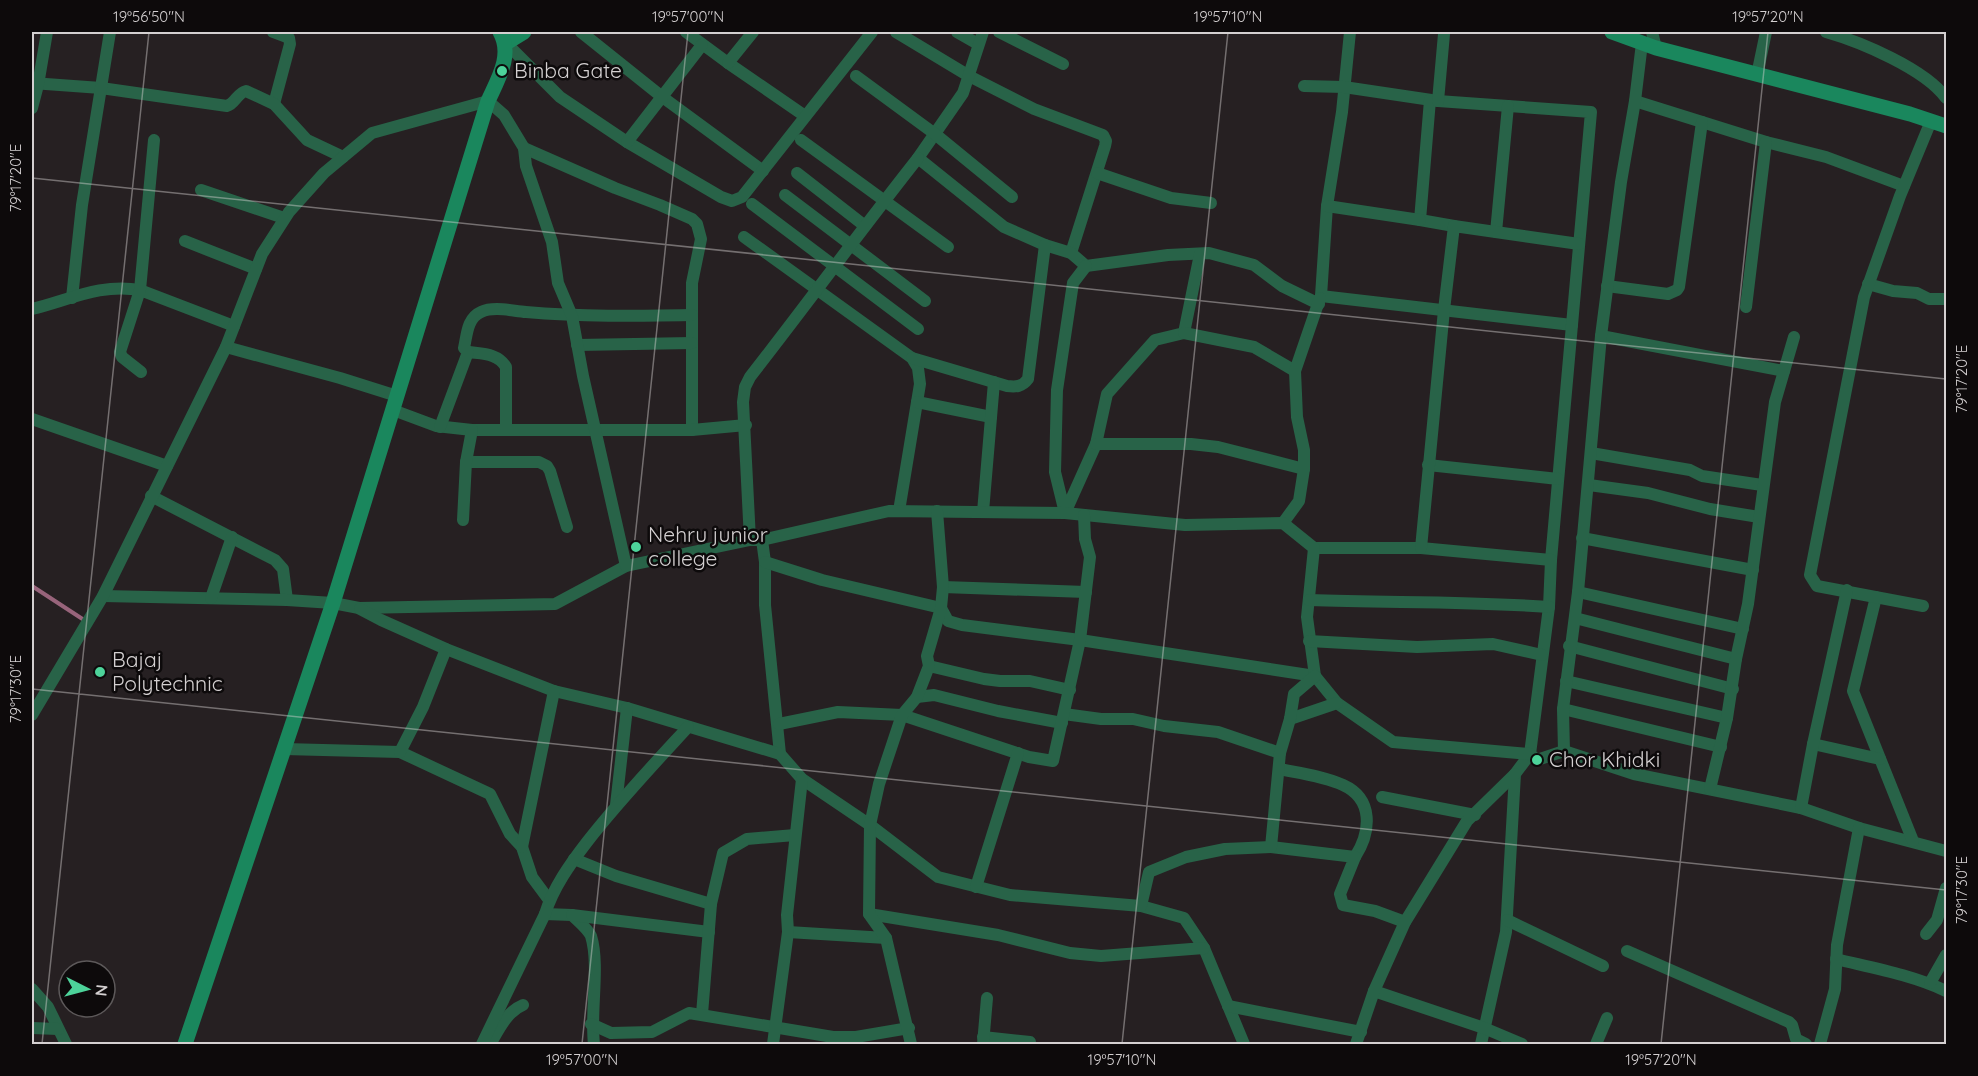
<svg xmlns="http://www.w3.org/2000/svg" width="1978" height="1076" viewBox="0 0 1978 1076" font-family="Quicksand,sans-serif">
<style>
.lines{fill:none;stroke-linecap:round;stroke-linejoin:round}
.stream{stroke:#98647b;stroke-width:4}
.street{stroke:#286348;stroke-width:12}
.secondary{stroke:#1a875d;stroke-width:15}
.ticks{fill:none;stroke:#d4d0d1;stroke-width:1.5;stroke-opacity:0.45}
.poi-dot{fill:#4dd39a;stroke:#0d0a0b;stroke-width:2}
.labels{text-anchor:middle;stroke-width:5;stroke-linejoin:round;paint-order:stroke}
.poi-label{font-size:21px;fill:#d4d0d1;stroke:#0d0a0b;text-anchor:start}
.neatline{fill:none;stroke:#d4d0d1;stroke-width:2}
.ticks-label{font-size:15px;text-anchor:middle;fill:#d4d0d1}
</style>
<rect width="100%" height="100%" fill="#262022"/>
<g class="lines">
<polyline class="stream" points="32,586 84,620"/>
<g class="street">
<polyline points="273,32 289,38 290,44 274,104"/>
<polyline points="581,32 661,96 763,171"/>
<polyline points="686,32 728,63 805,116"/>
<polyline points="896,32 969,76 1034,109 1103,135 1106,141 1105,146 1071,253"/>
<polyline points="957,32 978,44"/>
<polyline points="983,32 963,93 918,158 1004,227 1045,245 1071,253 1086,266 1168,255 1209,253 1254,265 1282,286 1319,304"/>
<polyline points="999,32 1063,64"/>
<polyline points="1350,32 1342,112 1327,206 1321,296 1572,325"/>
<polyline points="1652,32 1656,48"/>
<path d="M 1826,32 C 1861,42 1925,69 1946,98"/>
<polyline points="506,43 560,97 627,142 721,197 732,201 742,197 872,32"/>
<polyline points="728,63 753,32"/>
<polyline points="1757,75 1766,32"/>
<polyline points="856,76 935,134 1012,197"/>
<path d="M 32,83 L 101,88 L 227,106 C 235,104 237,93 246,91 L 274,104 L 307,140 L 343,157"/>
<polyline points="1304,86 1344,87 1438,101 1591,112 1551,560"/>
<polyline points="1430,100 1420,220 1454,226"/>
<polyline points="1438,101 1444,34"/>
<polyline points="1635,101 1766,142 1826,157 1904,186"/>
<polyline points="32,108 38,85 47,32"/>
<polyline points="801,140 948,247"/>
<polyline points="627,142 702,45"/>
<polyline points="524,148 615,188 660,205 692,219 697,224 701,239 692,283 692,430"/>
<polyline points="797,173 865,226"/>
<polyline points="1097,173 1171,198 1211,203"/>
<polyline points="201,190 284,218"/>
<polyline points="785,195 925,301"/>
<polyline points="752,204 918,329"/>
<polyline points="1327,206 1420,220"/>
<polyline points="1496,232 1508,106"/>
<polyline points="744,237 912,358 918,368 920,384 899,511"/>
<polyline points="185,241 256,269"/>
<polyline points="1086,266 1073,283 1057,390 1055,472 1065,513 1096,444 1107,394 1155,340 1184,333 1200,254"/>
<polyline points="1868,284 1893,291 1917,293 1929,299 1946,299"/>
<polyline points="1607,286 1668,294 1677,290 1679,287 1702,122"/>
<polyline points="72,298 82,205 110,32"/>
<polyline points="1746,307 1766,142"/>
<path d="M 32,309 C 69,300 101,283 140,290 L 234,326"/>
<polyline points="1184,333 1254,347 1295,371"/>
<polyline points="1601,336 1784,371"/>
<polyline points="577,345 692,343"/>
<polyline points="226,347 340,378 397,396"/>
<path d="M 468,352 C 482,354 498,353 506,367 L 506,429"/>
<path d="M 912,358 L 1007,386 C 1016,387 1022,387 1028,379 L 1045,245"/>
<polyline points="141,372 122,357 120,352 140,290 154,140"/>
<polyline points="917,402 991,417"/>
<polyline points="393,410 436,426 472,430 692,430 746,425"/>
<polyline points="32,419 167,466"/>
<path d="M 440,427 L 468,352 L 464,348 C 467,335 467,318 481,312 C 494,306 512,311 526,312 C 581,317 636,316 692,315"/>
<polyline points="1096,444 1191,444 1218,447 1304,469"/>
<polyline points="1591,453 1690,470 1702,476 1762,485"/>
<polyline points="466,462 539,462 547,466 550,471 567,527"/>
<polyline points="1428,465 1558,479"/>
<polyline points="1589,485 1648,493 1710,509 1759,517"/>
<polyline points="151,496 275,560 283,569 287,600"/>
<polyline points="983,512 994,382"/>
<polyline points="463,520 466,462 472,430"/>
<polyline points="1283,523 1299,501 1304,469 1304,450 1297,417 1295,371 1320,298"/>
<polyline points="1582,538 1753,570"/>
<path d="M 750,540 L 743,402 L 745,387 L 750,377 C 807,304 861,230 918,158"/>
<polyline points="762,540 765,562 765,605 780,754"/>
<polyline points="1314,548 1421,548 1551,560 1549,607 1530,754 1515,774 1506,932 1481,1044"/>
<polyline points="1421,548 1444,310 1454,226 1579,244"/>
<polyline points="765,562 822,580 941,608 948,621 962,625 1080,640 1315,676"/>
<polyline points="943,587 1086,592"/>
<polyline points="1578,592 1743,629"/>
<polyline points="103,596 287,600 333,603 359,608 555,604 626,566 750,540 762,540 889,511 1065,513 1185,525 1283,523 1314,548 1307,617 1315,676 1337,703 1393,742 1530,754 1537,760 1564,751 1634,774 1801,808 1859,828 1946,851"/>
<polyline points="1876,597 1853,691 1913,841"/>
<polyline points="211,598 232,537"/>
<path d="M 1309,600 C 1389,603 1469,601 1549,607"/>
<polyline points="1923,606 1817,586 1810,575 1864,297 1900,196 1931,121"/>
<polyline points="360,609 381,620 446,649 554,691 627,708 780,754 802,779 870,825 938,877 1010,895 1141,906 1184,918 1204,948 1244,1044"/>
<polyline points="1575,618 1736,659"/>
<polyline points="1309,641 1417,647 1493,644 1542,655"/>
<polyline points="1569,646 1733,689"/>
<polyline points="929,666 984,679 1000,681 1030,681 1070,690"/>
<polyline points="1566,681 1727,718"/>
<polyline points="917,697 934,695 998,711 1062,723"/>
<polyline points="1563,709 1721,747"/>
<polyline points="1064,714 1101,719 1133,719 1164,726 1218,732 1280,753"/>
<polyline points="32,715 103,596 226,347 262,254 289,212 324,173 372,133 488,101 504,115 524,148 526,166 552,242 558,283 572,316 583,376 626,566"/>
<polyline points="1290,719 1337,703"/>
<polyline points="779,724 838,712 902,715 1029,757 1053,761 1080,640 1090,557 1085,539 1084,515"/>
<polyline points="1813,744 1880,759"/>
<polyline points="284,749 400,752 490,794 510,834 522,847 532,877 549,900"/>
<polyline points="1564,751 1563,709 1578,592 1601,336 1621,182 1635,101 1642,43"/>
<polyline points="400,752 423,707 446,649"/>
<path d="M 1279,769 C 1299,773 1324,776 1343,785 C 1374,799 1371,832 1355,857"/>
<polyline points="1710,789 1727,718 1736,659 1748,604 1775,402 1794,337"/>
<polyline points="1382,797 1475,815"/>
<polyline points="616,805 627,708"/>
<polyline points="1801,808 1813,744 1847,590"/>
<polyline points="522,847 554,691"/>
<polyline points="1271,847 1355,857 1340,894 1343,905 1375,911 1405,922"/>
<polyline points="574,859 616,876 711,904"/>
<polyline points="976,887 1018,753"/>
<polyline points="1141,906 1149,872 1186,857 1225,849 1271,847 1280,753 1290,719 1294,694 1315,676"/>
<path d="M 545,914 L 572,915 C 578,921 588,929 591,936 C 600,965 590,1012 594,1044"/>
<polyline points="869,914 998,935 1070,953 1101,956 1204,948"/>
<polyline points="572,915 709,932"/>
<polyline points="1507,920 1603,966"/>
<polyline points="788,932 886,938"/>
<polyline points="1926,934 1937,920 1946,888"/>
<polyline points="1627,951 1789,1022 1792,1025 1796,1039 1806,1044"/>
<path d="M 1836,959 C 1873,968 1912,975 1946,991"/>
<polyline points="1930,983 1946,955"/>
<polyline points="32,989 48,1007 66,1044"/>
<polyline points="1374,991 1484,1028 1522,1044"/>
<polyline points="1228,1006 1361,1032"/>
<polyline points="702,1014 711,904 723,853 747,839 795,835"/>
<polyline points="591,1024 611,1033 652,1032 689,1013 833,1037 856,1037 909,1028"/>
<polyline points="32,1028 58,1029"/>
<polyline points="983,1037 1030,1042 1030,1044"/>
<path d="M 492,1041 C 500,1027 508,1011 523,1005"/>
<path d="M 482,1044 L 545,914 C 553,888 570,864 587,842 C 618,802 653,765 688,727"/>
<polyline points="773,1044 788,932 787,915 802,779"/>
<polyline points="911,1044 886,938 869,914 870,825 879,784 902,715 917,697 929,666 927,656 941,608 943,587 937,511"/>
<polyline points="983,1044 987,998"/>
<polyline points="1356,1044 1374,991 1405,922 1467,821 1515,774"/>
<polyline points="1596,1044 1607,1018"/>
<polyline points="1820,1044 1835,989 1837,945 1859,828"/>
</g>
<g class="secondary">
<polyline points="1612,32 1656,48 1910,114 1946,126"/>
<polyline points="506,43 524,32"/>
<path d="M 185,1044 L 333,603 L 488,101 C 498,79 513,55 500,32"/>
</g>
</g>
<path class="ticks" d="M 32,178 L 1946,379M 32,689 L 1946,890M 42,1044 L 149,32M 582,1044 L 688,32M 1122,1044 L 1228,32M 1661,1044 L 1768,32"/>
<g class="poi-dot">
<circle cx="502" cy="71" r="6"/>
<circle cx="636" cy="547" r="6"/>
<circle cx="100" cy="672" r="6"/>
<circle cx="1537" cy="760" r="6"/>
</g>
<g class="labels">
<g class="poi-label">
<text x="514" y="78">Binba Gate</text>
<text x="648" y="542">Nehru junior<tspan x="648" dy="24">college</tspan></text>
<text x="112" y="667">Bajaj<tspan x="112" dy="24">Polytechnic</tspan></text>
<text x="1549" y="767">Chor Khidki</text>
</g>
</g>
<rect width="1978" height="1076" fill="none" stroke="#0d0a0b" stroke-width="66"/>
<g transform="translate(87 989) rotate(96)"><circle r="28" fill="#0d0a0b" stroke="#5d595a" stroke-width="1.5"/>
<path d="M0-4.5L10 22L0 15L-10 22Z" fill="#4dd39a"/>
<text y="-9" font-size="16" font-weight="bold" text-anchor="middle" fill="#d4d0d1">N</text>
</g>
<rect x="33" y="33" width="1912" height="1010" class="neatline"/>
<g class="ticks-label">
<text x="149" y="22">19°56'50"N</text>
<text x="688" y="22">19°57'00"N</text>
<text x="1228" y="22">19°57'10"N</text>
<text x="1768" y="22">19°57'20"N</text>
<text transform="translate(16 178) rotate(-90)" y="5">79°17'20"E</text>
<text transform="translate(1962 379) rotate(-90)" y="5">79°17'20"E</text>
<text transform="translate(16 689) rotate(-90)" y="5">79°17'30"E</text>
<text transform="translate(1962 890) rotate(-90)" y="5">79°17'30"E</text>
<text x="582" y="1065">19°57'00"N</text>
<text x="1122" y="1065">19°57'10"N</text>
<text x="1661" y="1065">19°57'20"N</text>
</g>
</svg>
